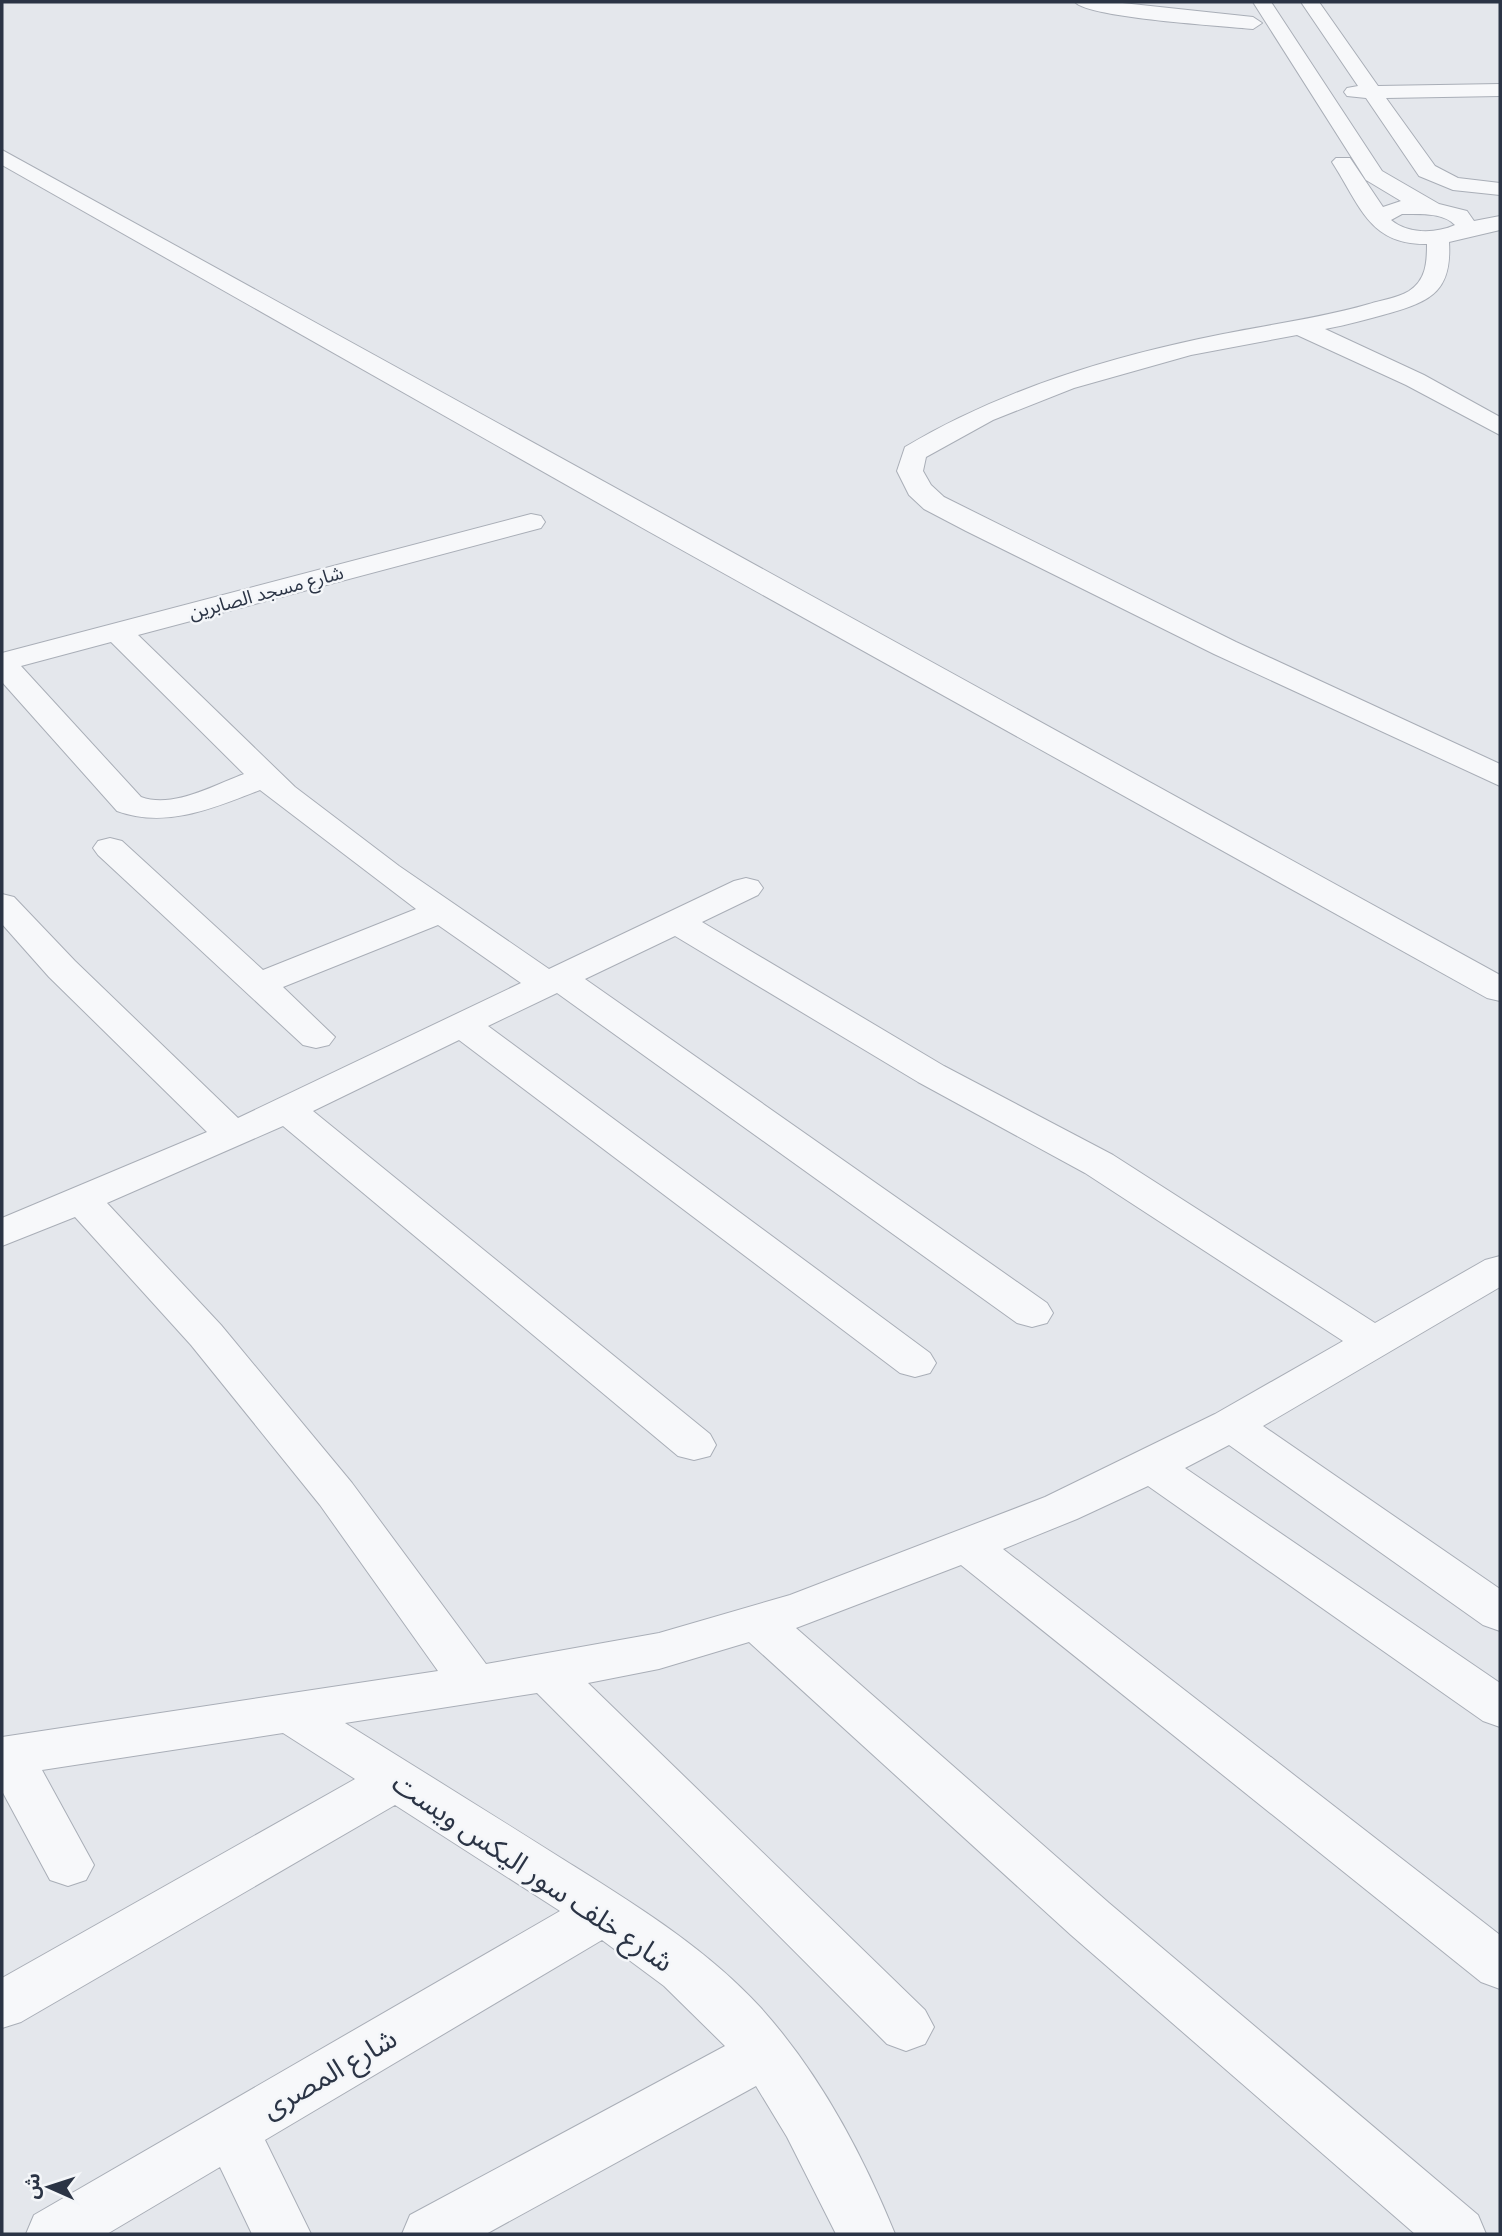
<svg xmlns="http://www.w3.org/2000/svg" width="1502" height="2236" viewBox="0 0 1502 2236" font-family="'Fira Sans Condensed','Noto Sans Arabic',sans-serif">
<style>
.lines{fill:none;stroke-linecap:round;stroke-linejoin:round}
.minor-casing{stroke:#a9aeb7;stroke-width:2}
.minor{fill:#f7f8fa;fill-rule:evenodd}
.labels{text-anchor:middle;stroke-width:5;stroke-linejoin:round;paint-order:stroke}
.far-street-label{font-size:19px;fill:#2b3445;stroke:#f4f6f9}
.near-street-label{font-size:28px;fill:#2b3445;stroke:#f4f6f9}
</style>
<rect width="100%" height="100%" fill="#e4e7ec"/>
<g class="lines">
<g class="minor-casing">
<g id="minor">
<path d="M 1075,2 L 1113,2 L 1253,17 L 1262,23 L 1253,29 C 1225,26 1089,18 1075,2 Z"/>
<path d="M 1253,2 L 1271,2 L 1382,171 L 1439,204 L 1467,211 L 1474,221 L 1500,216 L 1500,230 L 1449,242 C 1452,290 1432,301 1390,313 C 1368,319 1347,325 1325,329 L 1424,375 L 1500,417 L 1500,435 L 1406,385 L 1297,335 L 1191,355 L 1074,388 L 993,420 L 926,457 L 923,471 L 931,485 L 944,497 L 1236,642 L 1500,764 L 1500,786 L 1214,654 L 966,531 L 924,509 L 909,495 L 897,471 L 905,447 C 1003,389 1112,356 1223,334 C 1272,324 1321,318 1369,304 C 1382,300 1397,298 1409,291 C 1426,280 1427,263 1427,244 C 1369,245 1360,205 1332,162 L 1336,158 L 1350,158 L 1383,207 L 1401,201 L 1366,180 ZM 1402,214 C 1418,214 1443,212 1455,225 C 1435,234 1408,234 1391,220 Z"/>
<polygon points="1301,2 1319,2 1378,86 1500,84 1500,96 1386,98 1435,166 1458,178 1500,183 1500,195 1453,190 1419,176 1366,98 1347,96 1344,92 1347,88 1358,86"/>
<polygon points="2,150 1500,975 1500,1001 1487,998 646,530 2,165"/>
<path d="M 531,514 L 541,516 L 545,522 L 541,528 L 138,635 L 295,787 L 399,866 L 549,969 L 734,881 L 746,878 L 758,881 L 763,888 L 758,895 L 702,922 L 944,1066 L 1113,1155 L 1375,1323 L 1485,1260 L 1500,1256 L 1500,1287 L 1263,1426 L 1500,1589 L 1500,1631 L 1483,1625 L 1229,1445 L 1185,1468 L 1500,1683 L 1500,1727 L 1483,1721 L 1148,1486 L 1077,1519 L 1003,1549 L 1500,1935 L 1500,1989 L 1481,1982 L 961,1565 L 796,1628 L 1109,1903 L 1478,2215 L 1486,2234 L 1415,2234 L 1071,1935 L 749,1642 L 659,1669 L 588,1683 L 925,2010 L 934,2027 L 925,2044 L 906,2051 L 887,2044 L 537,1693 L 345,1723 C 417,1768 490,1813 561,1858 C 631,1902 704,1946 760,2007 C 818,2071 863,2155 895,2234 L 836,2234 L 787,2137 L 756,2086 L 486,2234 L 402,2234 L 410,2215 L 725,2046 L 664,1986 L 602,1940 L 265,2140 L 311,2234 L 252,2234 L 220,2167 L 107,2234 L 26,2234 L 34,2215 L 560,1911 L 395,1805 L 21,2022 L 2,2028 L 2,1978 L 355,1779 L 283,1733 L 42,1770 L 94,1865 L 86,1880 L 68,1886 L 50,1880 L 2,1791 L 2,1737 L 438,1671 L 320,1505 L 191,1345 L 75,1217 L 2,1246 L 2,1218 L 207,1132 L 49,977 L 2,924 L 2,894 L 14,897 L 75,961 L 238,1118 L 521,983 L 438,925 L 283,987 L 335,1037 L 329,1045 L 316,1048 L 303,1045 L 98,855 L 93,848 L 98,841 L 110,838 L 122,841 L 263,970 L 416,909 L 260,790 C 214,808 166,829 117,811 L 2,682 L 2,653 ZM 111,642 L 244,774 C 214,785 173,809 141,797 L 21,666 ZM 675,936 L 918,1082 L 1085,1173 L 1343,1341 L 1215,1414 L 1045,1497 L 790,1595 L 659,1633 L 486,1664 L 352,1483 L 221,1325 L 107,1203 L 283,1126 L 678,1456 L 694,1460 L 710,1456 L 716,1445 L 710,1434 L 313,1111 L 459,1040 L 900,1373 L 915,1377 L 930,1373 L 936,1363 L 930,1353 L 488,1026 L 557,993 L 1017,1323 L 1032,1327 L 1047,1323 L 1053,1313 L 1047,1303 L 585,979 Z"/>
</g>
</g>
<use href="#minor" class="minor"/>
</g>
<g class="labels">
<g class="far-street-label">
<text transform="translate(266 592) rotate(-15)" y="7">شارع مسجد الصابرين</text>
</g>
<g class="near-street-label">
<text transform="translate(533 1872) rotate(34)" y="10">شارع خلف سور اليكس ويست</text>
<text transform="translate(329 2073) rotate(-30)" y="10">شارع المصرى</text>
</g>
</g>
<rect width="1502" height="2236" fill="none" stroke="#2b3445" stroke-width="7"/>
<g transform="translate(49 2187) rotate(273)" stroke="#f4f6f9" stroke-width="5" paint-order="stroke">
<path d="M0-5L12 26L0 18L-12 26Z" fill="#2b3445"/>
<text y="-10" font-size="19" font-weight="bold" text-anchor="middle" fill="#2b3445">ش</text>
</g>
</svg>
